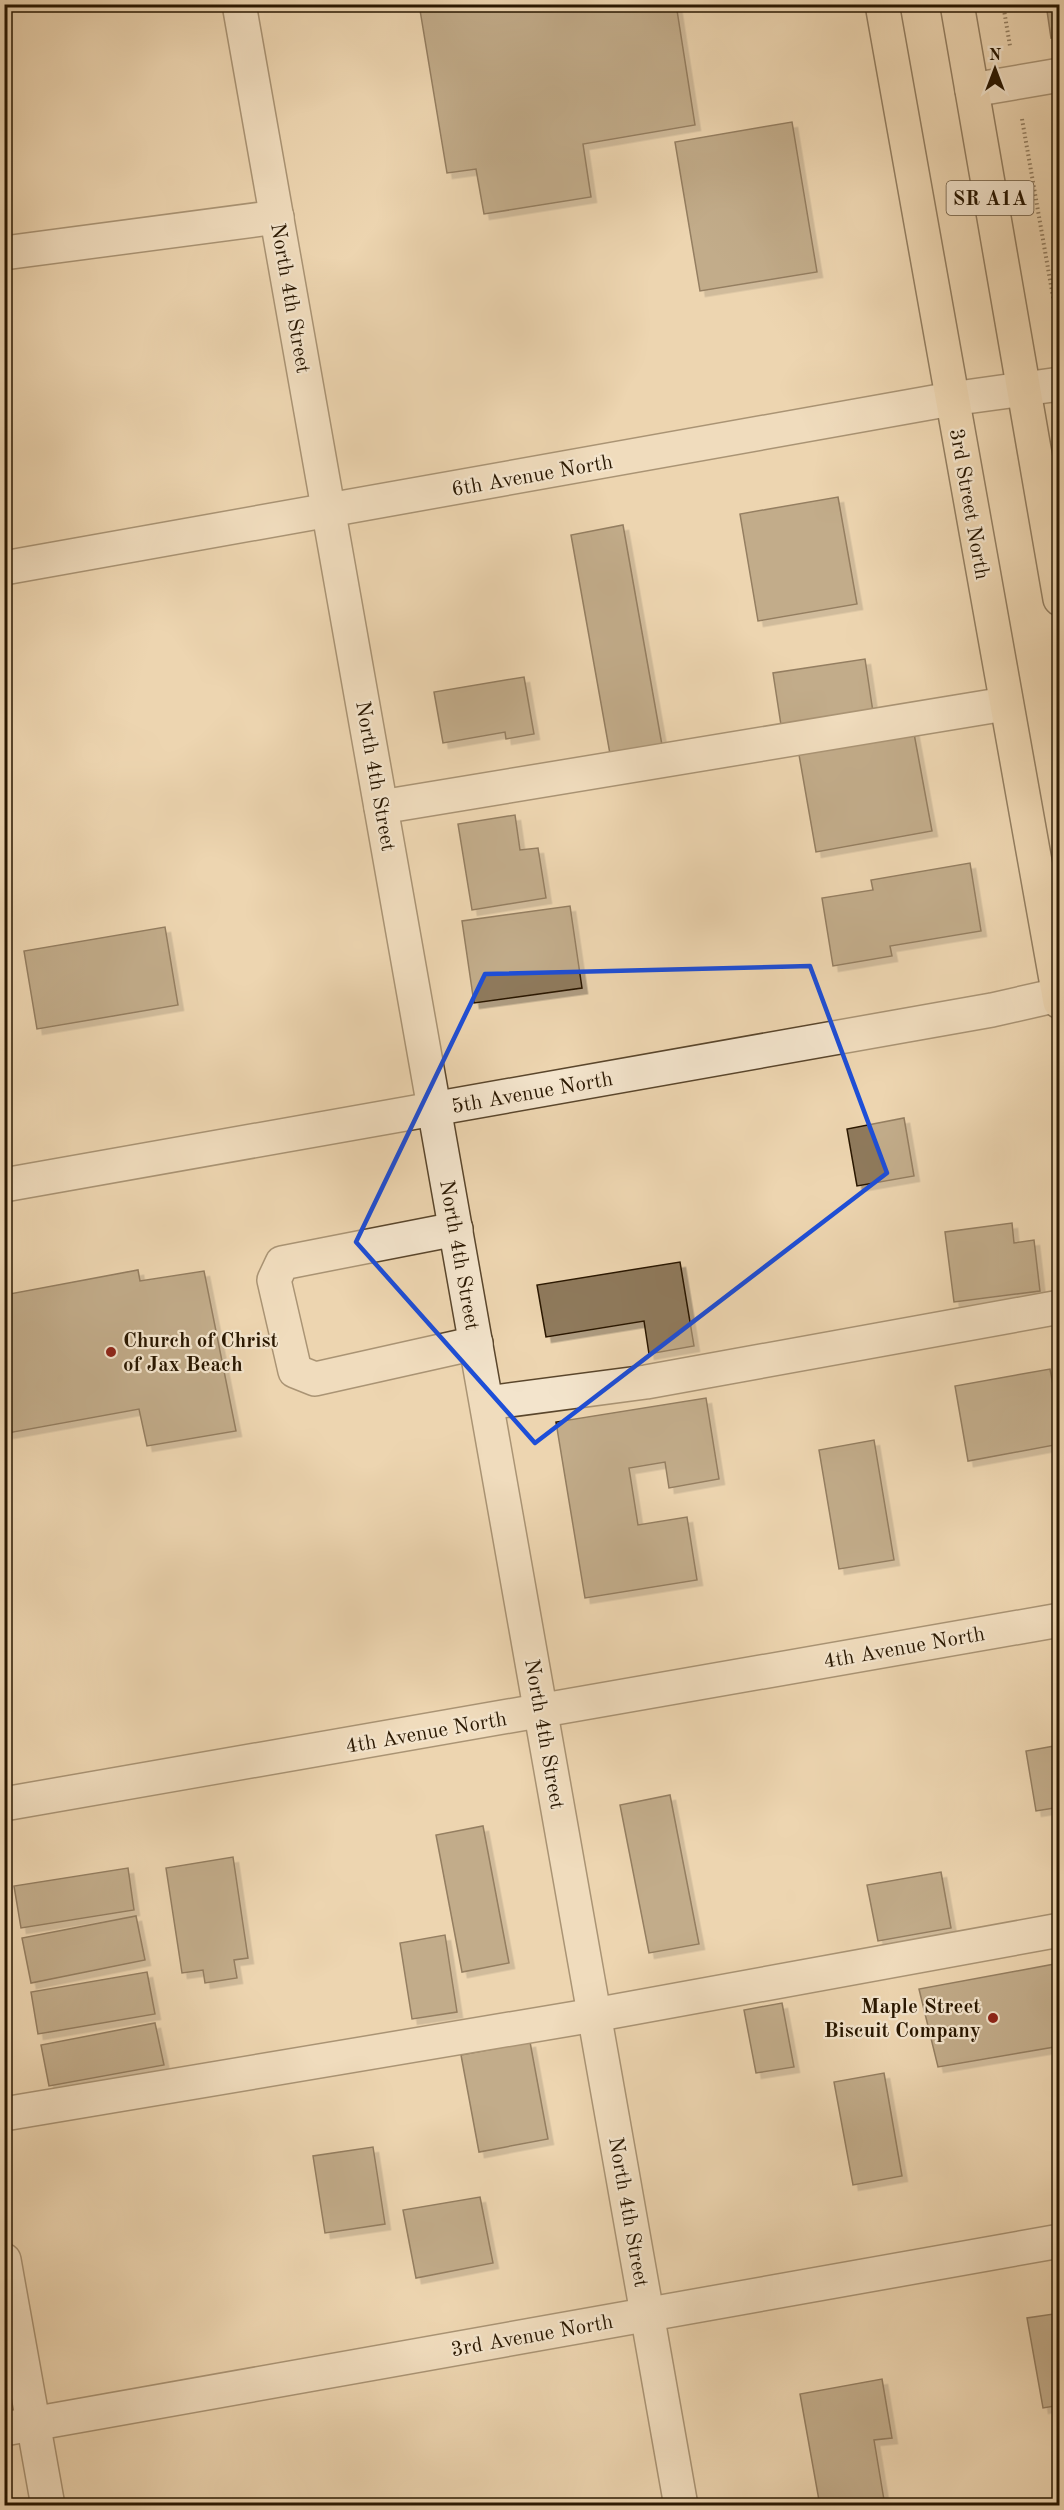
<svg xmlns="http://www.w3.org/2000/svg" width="1064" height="2510" viewBox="0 0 1064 2510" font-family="'Old Standard TT',serif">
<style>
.building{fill:#8f7a5c;stroke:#291700;stroke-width:1.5;filter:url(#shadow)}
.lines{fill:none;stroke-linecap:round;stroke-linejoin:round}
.minor-casing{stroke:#5a462c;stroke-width:36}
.major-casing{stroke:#291700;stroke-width:36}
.path{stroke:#291700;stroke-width:4;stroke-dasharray:1.5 3;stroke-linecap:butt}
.minor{stroke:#f3e4cc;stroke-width:33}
.major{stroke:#edd5b0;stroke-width:33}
.marked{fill:none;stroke:#1d4ed8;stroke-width:4.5;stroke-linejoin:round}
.poi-dot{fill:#8f2418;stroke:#f3e4cc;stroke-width:2}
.labels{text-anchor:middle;stroke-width:4.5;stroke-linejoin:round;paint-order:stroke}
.shield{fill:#f3e4cc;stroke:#66543d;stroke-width:1.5}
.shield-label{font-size:20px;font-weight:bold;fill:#291700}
.street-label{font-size:21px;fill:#291700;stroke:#f3e4cc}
.poi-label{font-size:21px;font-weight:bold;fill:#291700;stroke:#f3e4cc;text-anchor:start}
</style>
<defs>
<filter id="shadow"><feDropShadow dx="5.5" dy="5.5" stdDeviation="0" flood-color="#0004"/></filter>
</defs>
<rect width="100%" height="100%" fill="#edd5b0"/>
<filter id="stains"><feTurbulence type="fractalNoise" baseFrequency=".00333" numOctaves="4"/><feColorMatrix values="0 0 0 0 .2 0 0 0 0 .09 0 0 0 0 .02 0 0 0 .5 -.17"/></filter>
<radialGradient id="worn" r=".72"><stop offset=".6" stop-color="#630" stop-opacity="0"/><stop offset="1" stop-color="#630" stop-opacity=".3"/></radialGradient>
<g class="building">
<polygon points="419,4 676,4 695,125 583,144 591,197 484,214 476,169 447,173"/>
<polygon points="1046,4 1060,4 1060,36 1051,38"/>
<polygon points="792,122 817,272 700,291 675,142"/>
<polygon points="838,497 857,604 758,621 740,514"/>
<polygon points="623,525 662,745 610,754 571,535"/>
<polygon points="865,659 873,712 781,725 773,673"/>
<polygon points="524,677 534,734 506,739 505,732 443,743 434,692"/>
<polygon points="913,728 932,831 816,852 798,749"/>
<polygon points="515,815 520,850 538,848 546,898 472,910 458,824"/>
<polygon points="970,863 981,931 890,946 892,956 833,966 822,898 873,890 871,880"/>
<polygon points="570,906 582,988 474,1003 462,921"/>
<polygon points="165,927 178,1005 37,1029 24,951"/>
<polygon points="904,1118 914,1176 857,1186 847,1129"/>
<polygon points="1012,1223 1014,1243 1034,1240 1040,1291 954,1302 945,1232"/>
<polygon points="680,1262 694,1346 649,1354 644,1321 546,1337 537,1285"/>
<polygon points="138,1270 140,1281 204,1271 236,1431 147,1446 139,1409 8,1433 4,1413 4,1295"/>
<polygon points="1050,1369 1060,1423 1060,1444 968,1461 955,1386"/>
<polygon points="706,1398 719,1479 669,1488 665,1462 629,1468 638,1525 687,1517 697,1580 585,1598 556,1422"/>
<polygon points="874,1440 894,1560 839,1569 819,1450"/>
<polygon points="1060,1710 1060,1743 1054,1711"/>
<polygon points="1060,1745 1060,1807 1036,1811 1026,1751"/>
<polygon points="670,1795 699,1944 649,1953 620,1805"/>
<polygon points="483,1826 509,1963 462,1972 436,1835"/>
<polygon points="233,1857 248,1958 234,1960 237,1978 205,1983 203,1970 182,1973 166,1868"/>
<polygon points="128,1868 134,1910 21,1928 14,1886"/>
<polygon points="941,1872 951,1928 878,1941 867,1885"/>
<polygon points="136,1916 145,1960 31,1983 22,1938"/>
<polygon points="445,1935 457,2012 412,2019 400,1943"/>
<polygon points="1060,1963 1060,2046 938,2067 919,1989"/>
<polygon points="147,1972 155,2014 38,2034 31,1992"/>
<polygon points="782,2003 794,2067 756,2073 744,2010"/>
<polygon points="155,2023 164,2065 49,2086 41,2045"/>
<polygon points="530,2042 548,2139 479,2152 461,2055"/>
<polygon points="884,2073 902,2176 853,2185 834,2082"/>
<polygon points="373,2147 385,2224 325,2233 313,2156"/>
<polygon points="480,2197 493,2263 416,2278 403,2210"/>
<polygon points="1060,2313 1060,2405 1043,2408 1027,2318"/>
<polygon points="882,2379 892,2438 874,2440 885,2506 820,2506 800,2394"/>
</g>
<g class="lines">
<g class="minor-casing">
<g id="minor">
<polyline points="239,4 681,2506"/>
<polyline points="972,90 1060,75"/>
<polyline points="4,253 277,217"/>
<polyline points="4,568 951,399 1060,384"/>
<polyline points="381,807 1005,704"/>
<polyline points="4,1185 992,1010 1058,995"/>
<polyline points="456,1229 282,1263 274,1280 295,1371 315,1379 476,1343"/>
<polyline points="487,1403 646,1382 1060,1307"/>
<polyline points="4,1804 1060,1620"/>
<polyline points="4,2114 594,2015 1060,1930"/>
<polyline points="4,2260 48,2506"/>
<polyline points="4,2429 1060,2241"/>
</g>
</g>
<g class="major-casing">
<g id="major">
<polyline points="882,4 1060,1002"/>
<polyline points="957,4 1060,599"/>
</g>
</g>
<g class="path">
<polyline points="1003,4 1010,46"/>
<polyline points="1022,119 1053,297 1060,312"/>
</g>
<use href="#minor" class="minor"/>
<use href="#major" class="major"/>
</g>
<path d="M0 0H1064V2510H0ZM 810,966 L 887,1173 L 535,1443 L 356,1242 L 485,974 Z" fill="#edd5b0" fill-opacity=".55" fill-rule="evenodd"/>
<path class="marked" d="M 810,966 L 887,1173 L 535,1443 L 356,1242 L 485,974 Z"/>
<g class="poi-dot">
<circle cx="111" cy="1352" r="6"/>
<circle cx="993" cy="2018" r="6"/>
</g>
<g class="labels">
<rect class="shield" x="946.5" y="181" width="87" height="34" rx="4.5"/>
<g class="shield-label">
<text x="990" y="205">SR A1A</text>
</g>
<g class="street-label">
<text transform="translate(291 298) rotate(80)" y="7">North 4th Street</text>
<text transform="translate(532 475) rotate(-10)" y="7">6th Avenue North</text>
<text transform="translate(970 504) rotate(80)" y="7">3rd Street North</text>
<text transform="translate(376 776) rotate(80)" y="7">North 4th Street</text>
<text transform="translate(532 1092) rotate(-10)" y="7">5th Avenue North</text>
<text transform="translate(460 1255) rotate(80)" y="7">North 4th Street</text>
<text transform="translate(904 1647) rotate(-10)" y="7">4th Avenue North</text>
<text transform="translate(426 1732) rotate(-10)" y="7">4th Avenue North</text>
<text transform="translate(545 1734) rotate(80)" y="7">North 4th Street</text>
<text transform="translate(629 2212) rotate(80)" y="7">North 4th Street</text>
<text transform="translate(532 2335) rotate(-10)" y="7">3rd Avenue North</text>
</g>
<g class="poi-label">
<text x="123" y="1347">Church of Christ<tspan x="123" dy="24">of Jax Beach</tspan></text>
<text x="981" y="2013" text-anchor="end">Maple Street<tspan x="981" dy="24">Biscuit Company</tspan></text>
</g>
</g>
<rect width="1064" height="2510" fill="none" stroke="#edd5b0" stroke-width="24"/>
<rect x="6" y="6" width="1052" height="2498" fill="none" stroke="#291700" stroke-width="3"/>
<rect x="12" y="12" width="1040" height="2486" fill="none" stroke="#291700" stroke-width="1.5"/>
<g transform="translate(995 69)" stroke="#f3e4cc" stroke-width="4.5" paint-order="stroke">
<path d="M0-4.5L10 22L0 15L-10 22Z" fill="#291700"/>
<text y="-9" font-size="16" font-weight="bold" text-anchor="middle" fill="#291700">N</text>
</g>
<rect width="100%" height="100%" filter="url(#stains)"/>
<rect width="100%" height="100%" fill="url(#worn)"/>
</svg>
